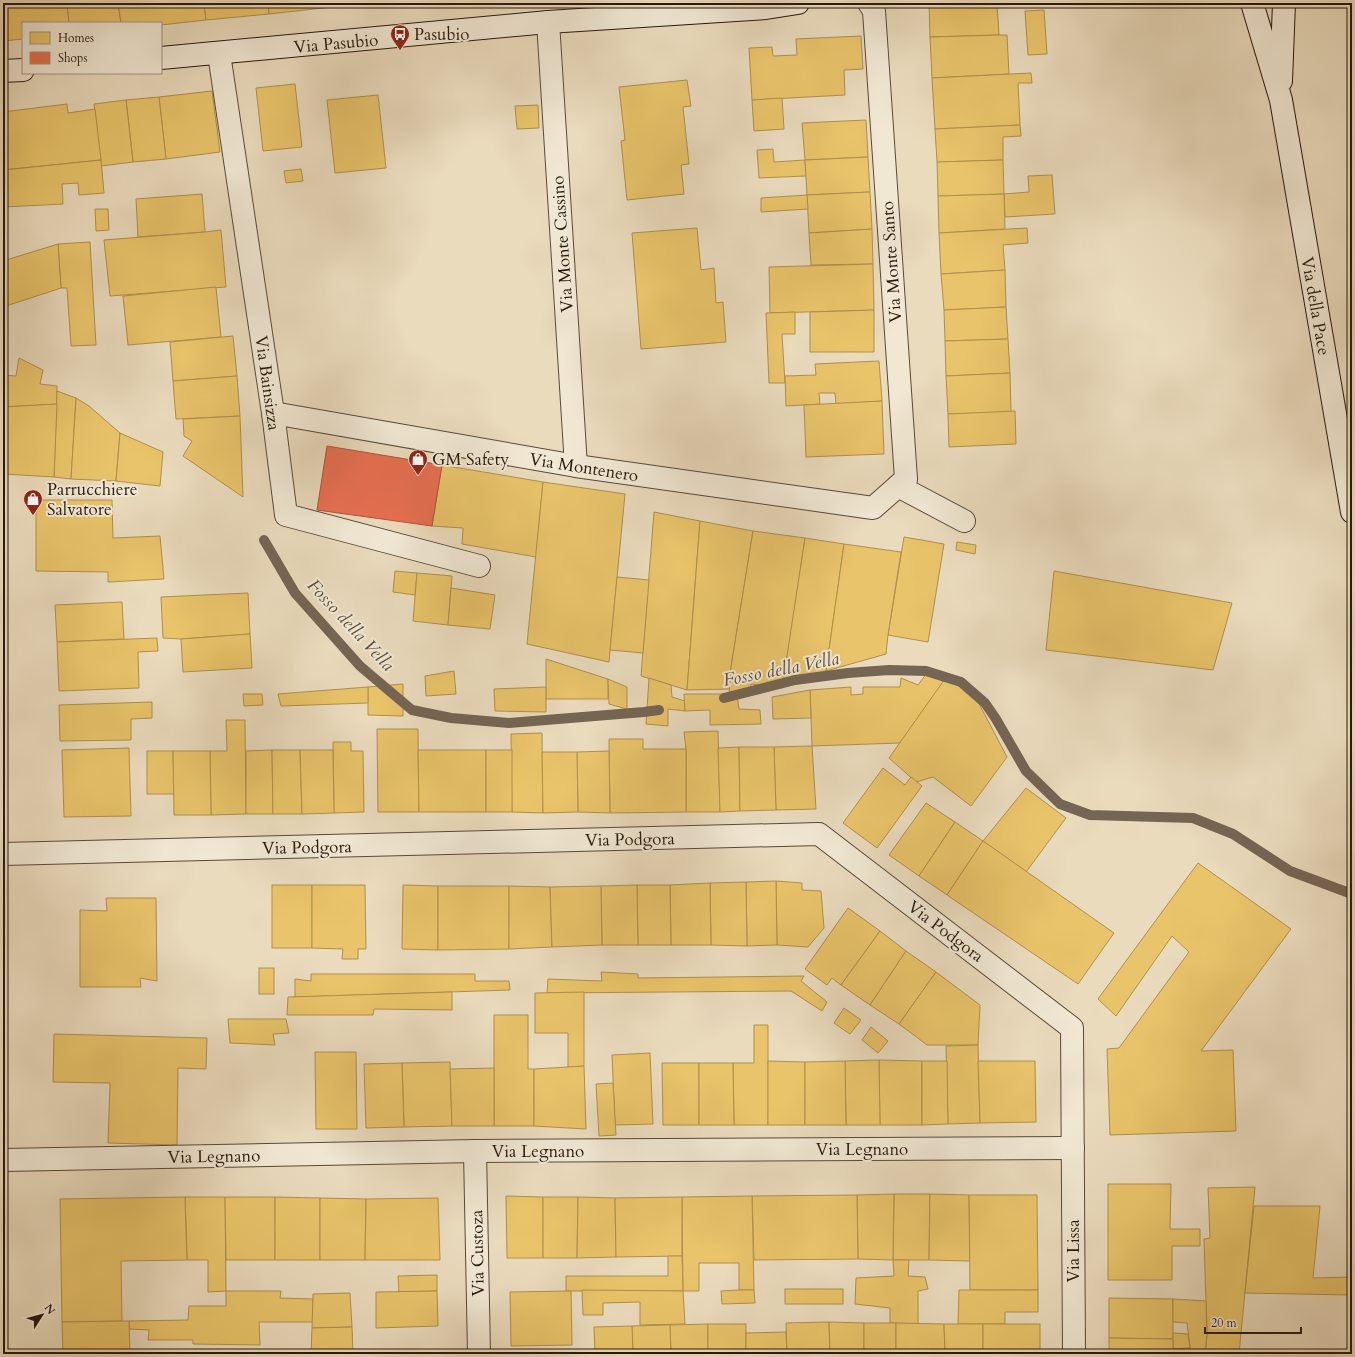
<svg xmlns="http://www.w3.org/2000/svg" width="1355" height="1357" viewBox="0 0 1355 1357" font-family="Cardo,serif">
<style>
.homes{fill:#e9c46a;stroke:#af904e}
.shops{fill:#e76f51;stroke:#ae553d}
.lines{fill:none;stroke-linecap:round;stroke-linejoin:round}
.stream{stroke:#756554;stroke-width:10}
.street-casing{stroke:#58493a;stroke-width:24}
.secondary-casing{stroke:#28180e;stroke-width:24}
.street{stroke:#f1e8d4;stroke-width:22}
.secondary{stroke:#f1e8d4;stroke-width:22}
.labels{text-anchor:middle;stroke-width:4;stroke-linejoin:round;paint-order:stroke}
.poi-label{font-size:17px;fill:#28180e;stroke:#f1e8d4;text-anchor:start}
.street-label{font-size:17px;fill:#28180e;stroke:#f1e8d4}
.water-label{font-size:18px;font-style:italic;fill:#5b4c3c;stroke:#f1e8d4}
</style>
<rect width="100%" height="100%" fill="#eadbbd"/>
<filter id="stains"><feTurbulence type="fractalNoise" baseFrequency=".005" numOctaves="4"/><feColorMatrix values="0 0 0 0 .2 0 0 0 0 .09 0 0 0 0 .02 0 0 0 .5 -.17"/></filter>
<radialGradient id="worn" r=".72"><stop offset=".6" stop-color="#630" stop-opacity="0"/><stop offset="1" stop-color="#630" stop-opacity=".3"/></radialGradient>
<g class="homes">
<polygon points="3,3 67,3 69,23 23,23 23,39 3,41"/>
<polygon points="67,3 118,3 121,23 69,23"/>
<polygon points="118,3 204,3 206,20 161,25 161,23 121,23"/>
<polygon points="204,3 268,3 269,14 206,20"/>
<polygon points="268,3 340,3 341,6 269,14"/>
<polygon points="929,3 997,3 999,35 930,37"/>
<polygon points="1044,10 1047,54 1028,55 1025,11"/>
<polygon points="999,35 1007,35 1009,74 932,78 930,37"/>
<polygon points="861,36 863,69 844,70 845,95 752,100 749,48 772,47 773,56 797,55 796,39"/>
<polygon points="1031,73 1032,83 1018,83 1020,125 935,129 932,78"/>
<polygon points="687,80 691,106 683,107 689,164 681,165 684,194 627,200 621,141 625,140 619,87"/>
<polygon points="295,84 302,147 263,151 256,88"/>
<polygon points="212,91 220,152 166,159 159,97"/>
<polygon points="378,95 386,168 335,173 327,100"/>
<polygon points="159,97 166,159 133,162 126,100"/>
<polygon points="782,98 784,129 754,131 752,100"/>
<polygon points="126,100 133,162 101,166 94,104"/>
<polygon points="67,104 68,113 95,109 101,160 3,170 3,112"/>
<polygon points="538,105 539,128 517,129 515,106"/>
<polygon points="866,120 868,157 805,160 802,123"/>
<polygon points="1020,125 1021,136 1003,137 1003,160 937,162 935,129"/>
<polygon points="773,149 774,162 805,160 806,176 759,178 757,150"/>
<polygon points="868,157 870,192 807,195 805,160"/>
<polygon points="101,160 104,193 79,195 78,183 62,184 63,204 3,207 3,170"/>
<polygon points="1003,160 1004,194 938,196 937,162"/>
<polygon points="301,169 303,181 286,183 284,171"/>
<polygon points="1052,175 1055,214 1005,217 1004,194 1029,192 1028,176"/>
<polygon points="870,192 872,229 809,233 807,195"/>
<polygon points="202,194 205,232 138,237 136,199"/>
<polygon points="1004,194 1005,229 939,233 938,196"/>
<polygon points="807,195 808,209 761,212 761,198"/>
<polygon points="95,209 108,209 109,230 96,231"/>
<polygon points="697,228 701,270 714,268 716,303 723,302 726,342 641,349 632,233"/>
<polygon points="1027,228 1028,243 1003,245 1005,270 941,274 939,233"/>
<polygon points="872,229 873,264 811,265 809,233"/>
<polygon points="221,230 226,287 110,296 104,240 205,232"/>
<polygon points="90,242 96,345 71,346 67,288 61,288 58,244"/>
<polygon points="58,244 61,288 3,307 3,261"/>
<polygon points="873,264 874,310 770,313 769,267"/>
<polygon points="1005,270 1006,307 944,310 941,274"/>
<polygon points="216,287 221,337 128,345 123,296"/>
<polygon points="1006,307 1008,339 945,341 944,310"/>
<polygon points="874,310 874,352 810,352 810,312"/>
<polygon points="795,312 795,334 782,334 785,383 769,383 766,313"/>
<polygon points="233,336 237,376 173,381 170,342"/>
<polygon points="1008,339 1010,373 946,376 945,341"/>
<polygon points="19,358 43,370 40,384 57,386 57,404 3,407 3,375 16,376"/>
<polygon points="879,361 882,401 836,404 835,393 819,393 820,404 786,406 785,376 816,375 815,364"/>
<polygon points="1010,373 1011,412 948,414 946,376"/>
<polygon points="237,376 240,416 176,419 173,381"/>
<polygon points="57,391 76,398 71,479 54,477"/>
<polygon points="76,398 89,406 120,433 116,481 71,479"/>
<polygon points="882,401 884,454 806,457 804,405"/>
<polygon points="57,404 54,477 4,474 3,407"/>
<polygon points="1015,411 1016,444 949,447 948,414"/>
<polygon points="240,416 243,497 183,456 192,441 184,436 183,419"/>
<polygon points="120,433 163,452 160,486 116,481"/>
<polygon points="442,465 543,482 536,557 462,544 463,528 432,526"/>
<polygon points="543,482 625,494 609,662 527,644"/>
<polygon points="36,500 112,500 113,538 160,536 164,579 108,582 108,572 36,571"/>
<polygon points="654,512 700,521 687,690 641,676"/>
<polygon points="700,521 753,531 731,667 730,689 687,690"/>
<polygon points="753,531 805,538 783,688 751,684 750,694 729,694 731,667"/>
<polygon points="904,537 944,544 928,642 888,635"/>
<polygon points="805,538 844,544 826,671 783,682"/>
<polygon points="957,542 976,545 975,554 956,550"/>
<polygon points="844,544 901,552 888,635 886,654 826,671"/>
<polygon points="395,571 417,573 415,595 393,592"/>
<polygon points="1054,571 1232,603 1213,670 1046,650"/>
<polygon points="417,573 452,576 448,625 413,621"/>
<polygon points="617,577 649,580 643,653 610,650"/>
<polygon points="451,588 495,595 490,629 448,625"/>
<polygon points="248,593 250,634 181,639 163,638 161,597"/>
<polygon points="122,602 124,639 57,642 55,605"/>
<polygon points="250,634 252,668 183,672 181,639"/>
<polygon points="157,638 158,651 138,652 139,688 59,691 57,642"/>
<polygon points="546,659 608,679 608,699 546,699"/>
<polygon points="929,670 943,682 900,743 812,746 810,690 851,687 851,695 863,694 863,687 900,687 901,678 918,685"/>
<polygon points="454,671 456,694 426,696 425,676"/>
<polygon points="947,676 975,696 1007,757 971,806 933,777 916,782 889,758"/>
<polygon points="649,678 671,685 672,697 685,701 685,711 668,709 668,726 646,724"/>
<polygon points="608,679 627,687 627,709 609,704"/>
<polygon points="403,684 403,716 368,715 368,687"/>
<polygon points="368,687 368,703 281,706 278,694"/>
<polygon points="546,687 546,712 495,711 494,689"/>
<polygon points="810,690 811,718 773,719 772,697"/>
<polygon points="243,694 262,694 263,705 244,706"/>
<polygon points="684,694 737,694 739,709 760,710 761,724 710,725 710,710 685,711"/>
<polygon points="152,702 152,718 131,719 131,740 60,741 59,705"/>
<polygon points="226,720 245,720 246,814 211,815 210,751 227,751"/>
<polygon points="377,729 418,729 419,812 378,812"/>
<polygon points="718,731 720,812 686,812 686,749 684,732"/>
<polygon points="542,733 543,813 512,812 511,734"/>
<polygon points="609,739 643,739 643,749 686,749 686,812 610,813"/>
<polygon points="333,742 351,742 351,751 363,751 364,812 334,813"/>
<polygon points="812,746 816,809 776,810 774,747"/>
<polygon points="739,747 740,811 720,812 718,748"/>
<polygon points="739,747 774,747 776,810 740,811"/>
<polygon points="129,748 131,816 64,817 62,750"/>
<polygon points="272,750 273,814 246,814 246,751"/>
<polygon points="272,750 300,750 302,814 273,814"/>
<polygon points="300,750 333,750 334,813 302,814"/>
<polygon points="418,750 486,750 486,812 419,812"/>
<rect x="486" y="750" width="26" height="62"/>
<polygon points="147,751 173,751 174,794 147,794"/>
<polygon points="173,751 210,751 211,815 174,815"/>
<polygon points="609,751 610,813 578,812 577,752"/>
<polygon points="542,752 577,752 578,812 543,813"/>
<polygon points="883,768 905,785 911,777 922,786 877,848 843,823"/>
<polygon points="1026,788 1066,818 1026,872 983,841"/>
<polygon points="926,803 955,822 919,876 889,855"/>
<polygon points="955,822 983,841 947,895 919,876"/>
<polygon points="983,841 1114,933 1078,984 947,895"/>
<polygon points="1198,863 1291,929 1201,1051 1233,1050 1236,1131 1110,1135 1107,1049 1119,1048 1189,952 1172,936 1116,1016 1098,999"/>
<polygon points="776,881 802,883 802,890 821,891 824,928 808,947 777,945"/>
<polygon points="776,881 777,945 747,946 746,882"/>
<polygon points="746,882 747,946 711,945 710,883"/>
<polygon points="710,883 711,945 671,945 670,885"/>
<rect x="272" y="885" width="40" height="63"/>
<polygon points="312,885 365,885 366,949 358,949 358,959 342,959 343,949 312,948"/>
<polygon points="403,885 438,886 438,950 402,949"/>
<polygon points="637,885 670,885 671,945 638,945"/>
<polygon points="637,885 638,945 602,945 601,886"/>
<polygon points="438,886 509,886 509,949 438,950"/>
<polygon points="509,886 550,887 552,947 509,949"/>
<polygon points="601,886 602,945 552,947 550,887"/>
<polygon points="106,898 156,898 157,981 140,978 141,987 80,987 80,910 107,911"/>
<polygon points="848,908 880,931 841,985 832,978 827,985 805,969"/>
<polygon points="880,931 906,951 870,1005 841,985"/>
<polygon points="906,951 936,972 899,1024 870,1005"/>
<rect x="259" y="968" width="15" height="26"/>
<polygon points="601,972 638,974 638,978 804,976 801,981 827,1002 822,1011 791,991 547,993 548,979 602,981"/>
<polygon points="936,972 980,1005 978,1045 927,1045 899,1024"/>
<polygon points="311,974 475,974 475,981 509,981 510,990 295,997 295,979 311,981"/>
<polygon points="452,992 452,1010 374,1009 373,1015 287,1015 288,997"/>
<polygon points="584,992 584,1066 568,1067 568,1033 535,1033 535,993"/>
<polygon points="844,1008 861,1020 850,1034 834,1023"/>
<polygon points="494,1015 528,1015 528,1069 534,1069 534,1126 494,1126"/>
<polygon points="228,1019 286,1019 289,1033 273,1034 275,1045 230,1043"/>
<polygon points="754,1025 768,1025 768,1125 734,1125 733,1063 754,1063"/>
<polygon points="871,1027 888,1041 878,1053 862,1040"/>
<polygon points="54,1034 207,1038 206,1069 178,1068 177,1145 108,1143 110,1083 53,1082"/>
<polygon points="978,1045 980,1123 948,1124 946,1046"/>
<polygon points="315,1052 356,1052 357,1129 316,1129"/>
<polygon points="650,1053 653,1124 615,1125 612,1055"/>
<polygon points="879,1060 922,1061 922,1125 880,1125"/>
<polygon points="879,1060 880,1125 846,1125 845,1061"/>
<polygon points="768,1061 805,1062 805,1125 768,1125"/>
<polygon points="845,1061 846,1125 805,1125 805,1062"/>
<polygon points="922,1061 947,1061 948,1124 922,1125"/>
<polygon points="978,1061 1035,1061 1036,1122 980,1123"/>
<polygon points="450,1062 452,1126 404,1127 402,1063"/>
<polygon points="402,1063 404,1127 366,1128 364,1064"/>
<polygon points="662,1063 699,1063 699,1125 663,1125"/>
<polygon points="699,1063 733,1063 734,1125 699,1125"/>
<polygon points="584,1066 586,1129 534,1126 534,1069"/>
<polygon points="494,1068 494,1126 452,1126 450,1069"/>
<polygon points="613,1083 616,1135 599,1136 596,1084"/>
<polygon points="1108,1184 1171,1184 1170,1229 1200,1229 1200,1246 1172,1246 1172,1280 1108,1280"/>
<polygon points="1255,1187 1239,1354 1205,1354 1207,1335 1204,1239 1210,1238 1208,1188"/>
<polygon points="894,1194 930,1194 929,1260 893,1260"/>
<polygon points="894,1194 893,1260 858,1259 857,1195"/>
<polygon points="930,1194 969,1195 970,1261 929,1260"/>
<polygon points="857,1195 858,1259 754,1260 752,1196"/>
<polygon points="969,1195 1037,1195 1038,1290 970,1290"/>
<polygon points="506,1196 543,1197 543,1258 507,1258"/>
<polygon points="752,1196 754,1290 739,1290 739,1263 699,1263 699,1291 683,1291 682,1197"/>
<polygon points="185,1197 225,1197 226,1291 208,1292 208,1260 187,1260"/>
<polygon points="185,1197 187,1260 121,1261 122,1321 62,1322 60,1199"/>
<polygon points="225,1197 275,1197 275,1260 226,1260"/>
<polygon points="275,1197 320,1198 320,1260 275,1260"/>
<polygon points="543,1197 578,1197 577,1258 543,1258"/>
<polygon points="578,1197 615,1198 616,1257 577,1258"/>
<polygon points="682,1197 682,1256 616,1257 615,1198"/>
<polygon points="320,1198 366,1199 365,1260 320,1260"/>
<polygon points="438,1198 440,1260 365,1260 366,1199"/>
<polygon points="1254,1206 1320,1206 1313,1278 1352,1277 1352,1295 1245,1293"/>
<polygon points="668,1256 682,1256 683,1291 566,1291 566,1276 668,1276"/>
<polygon points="893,1260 909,1260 908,1276 925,1277 928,1289 918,1291 918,1324 890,1323 890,1308 855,1304 856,1278 894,1276"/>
<polygon points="437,1275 437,1291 399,1292 398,1276"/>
<rect x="785" y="1289" width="58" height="15"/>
<polygon points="582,1290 683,1291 685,1324 640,1325 640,1302 603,1303 603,1315 583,1315"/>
<polygon points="739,1290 754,1290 755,1303 722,1304 721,1291"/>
<polygon points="959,1290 1038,1290 1038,1312 1005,1312 1005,1324 958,1324"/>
<polygon points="226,1291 281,1291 280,1298 313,1299 313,1322 259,1322 260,1345 193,1344 193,1340 148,1340 149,1330 129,1329 129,1321 188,1320 189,1306 226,1306"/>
<polygon points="437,1291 438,1326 376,1328 376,1292"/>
<polygon points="571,1291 572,1345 511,1346 510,1292"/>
<polygon points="350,1293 352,1327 312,1328 313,1294"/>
<polygon points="1109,1298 1173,1299 1173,1339 1109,1338"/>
<polygon points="1173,1299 1206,1301 1207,1335 1205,1354 1191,1354 1187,1323 1173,1322"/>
<polygon points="129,1321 130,1354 63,1354 62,1322"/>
<polygon points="829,1322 830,1354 787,1354 786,1323"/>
<polygon points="829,1322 864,1323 864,1354 830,1354"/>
<rect x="864" y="1323" width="32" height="31"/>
<polygon points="896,1323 944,1324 945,1354 896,1354"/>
<polygon points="708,1324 708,1354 671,1354 670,1325"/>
<rect x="708" y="1324" width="38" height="30"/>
<polygon points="944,1324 983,1324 983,1354 945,1354"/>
<rect x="983" y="1324" width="57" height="30"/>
<polygon points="670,1325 671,1354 633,1354 632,1326"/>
<polygon points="632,1326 633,1354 595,1354 594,1327"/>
<polygon points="352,1327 353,1354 311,1354 312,1328"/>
<polygon points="786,1332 787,1354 746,1354 746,1333"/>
<polygon points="1173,1333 1188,1334 1190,1348 1173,1349"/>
<polygon points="1109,1338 1173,1339 1173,1349 1190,1348 1191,1354 1109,1354"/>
</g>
<polygon class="shops" points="327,446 442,465 432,526 317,510"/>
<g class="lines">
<g class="stream">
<polyline points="264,540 295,593 360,666 412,710 451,718 509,723 644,712 659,710"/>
<polyline points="724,698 795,680 848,673 889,670 926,671 961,682 985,703 996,719 1026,771 1060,804 1090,815 1193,818 1233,834 1290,871 1352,894"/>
</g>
<g class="street-casing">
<g id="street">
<polyline points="548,22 576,466"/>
<polyline points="219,54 273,413 286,515 479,566"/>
<polyline points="273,413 576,466 873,508 906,479 874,11 869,3"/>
<polyline points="898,486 964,521"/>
<polyline points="3,854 819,834 1072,1028 1074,1354"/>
<polyline points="475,1151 479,1354"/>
<polyline points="3,1160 475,1151 1073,1148"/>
</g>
</g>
<g class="secondary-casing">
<g id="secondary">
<polyline points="1252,3 1281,100 1352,512"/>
<polyline points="161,58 548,22 766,8 798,3"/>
<polyline points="3,71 23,70"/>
<polyline points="1281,81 1284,3"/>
</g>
</g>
<use href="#street" class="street"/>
<use href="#secondary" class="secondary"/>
</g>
<defs>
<g id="bus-pin" transform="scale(1)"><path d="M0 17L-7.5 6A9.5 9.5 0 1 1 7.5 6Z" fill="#8f2418" stroke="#f1e8d4"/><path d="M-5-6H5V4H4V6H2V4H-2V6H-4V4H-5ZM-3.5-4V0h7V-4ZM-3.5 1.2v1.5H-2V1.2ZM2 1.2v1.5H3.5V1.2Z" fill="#fff"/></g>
<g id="shop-pin" transform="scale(1)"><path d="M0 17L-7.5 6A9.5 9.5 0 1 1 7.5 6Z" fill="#8f2418" stroke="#f1e8d4"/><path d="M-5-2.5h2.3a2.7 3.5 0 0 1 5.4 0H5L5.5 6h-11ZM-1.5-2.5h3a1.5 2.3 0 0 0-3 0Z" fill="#fff"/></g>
</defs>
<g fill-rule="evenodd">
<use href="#bus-pin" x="400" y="34"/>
<use href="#shop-pin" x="418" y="459"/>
<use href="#shop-pin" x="33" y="499"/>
</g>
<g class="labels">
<g class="poi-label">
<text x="414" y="40">Pasubio</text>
<text x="432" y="465">GM Safety</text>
<text x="47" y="495">Parrucchiere<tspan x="47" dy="20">Salvatore</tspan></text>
</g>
<g class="street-label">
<text transform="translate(336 43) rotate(-5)" y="6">Via Pasubio</text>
<text transform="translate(562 244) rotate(-94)" y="6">Via Monte Cassino</text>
<text transform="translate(891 262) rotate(-94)" y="6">Via Monte Santo</text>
<text transform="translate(1316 306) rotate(80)" y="6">Via della Pace</text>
<text transform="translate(268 383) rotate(82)" y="6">Via Bainsizza</text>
<text transform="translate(584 467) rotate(9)" y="6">Via Montenero</text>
<text transform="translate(630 839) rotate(-1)" y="6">Via Podgora</text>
<text transform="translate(307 847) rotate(-1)" y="6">Via Podgora</text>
<text transform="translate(946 931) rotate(37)" y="6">Via Podgora</text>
<text x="862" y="1155">Via Legnano</text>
<text x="538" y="1157">Via Legnano</text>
<text transform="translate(214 1156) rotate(-1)" y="6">Via Legnano</text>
<text transform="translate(1073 1251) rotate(-90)" y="6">Via Lissa</text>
<text transform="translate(477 1253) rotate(-91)" y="6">Via Custoza</text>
</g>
<g class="water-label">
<text transform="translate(351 625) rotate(47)" y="6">Fosso della Vella</text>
<text transform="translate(781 669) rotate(-11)" y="6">Fosso della Vella</text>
</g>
</g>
<rect width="1355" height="1357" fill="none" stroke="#eadbbd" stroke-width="16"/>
<rect x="4" y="4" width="1347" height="1349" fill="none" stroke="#28180e" stroke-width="2"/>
<rect x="8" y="8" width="1339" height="1341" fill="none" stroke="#28180e"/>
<rect x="22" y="22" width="140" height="52" fill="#f1e8d4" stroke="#a19585"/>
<rect x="30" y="32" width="20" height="12" fill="#e9c46a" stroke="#a19585"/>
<text x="58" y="42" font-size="12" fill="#28180e">Homes</text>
<rect x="30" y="52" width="20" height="12" fill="#e76f51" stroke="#a19585"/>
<text x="58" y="62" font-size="12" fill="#28180e">Shops</text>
<g transform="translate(42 1315) rotate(54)" stroke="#f1e8d4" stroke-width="3" paint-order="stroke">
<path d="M0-3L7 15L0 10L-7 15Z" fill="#28180e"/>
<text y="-6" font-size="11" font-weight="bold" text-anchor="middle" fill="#28180e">N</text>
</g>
<path d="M1205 1327v6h96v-6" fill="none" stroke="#28180e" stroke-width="2"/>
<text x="1211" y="1327" font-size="12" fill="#28180e" stroke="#f1e8d4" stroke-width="3" paint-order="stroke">20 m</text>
<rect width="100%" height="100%" filter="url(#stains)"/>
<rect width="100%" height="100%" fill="url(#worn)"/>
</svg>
